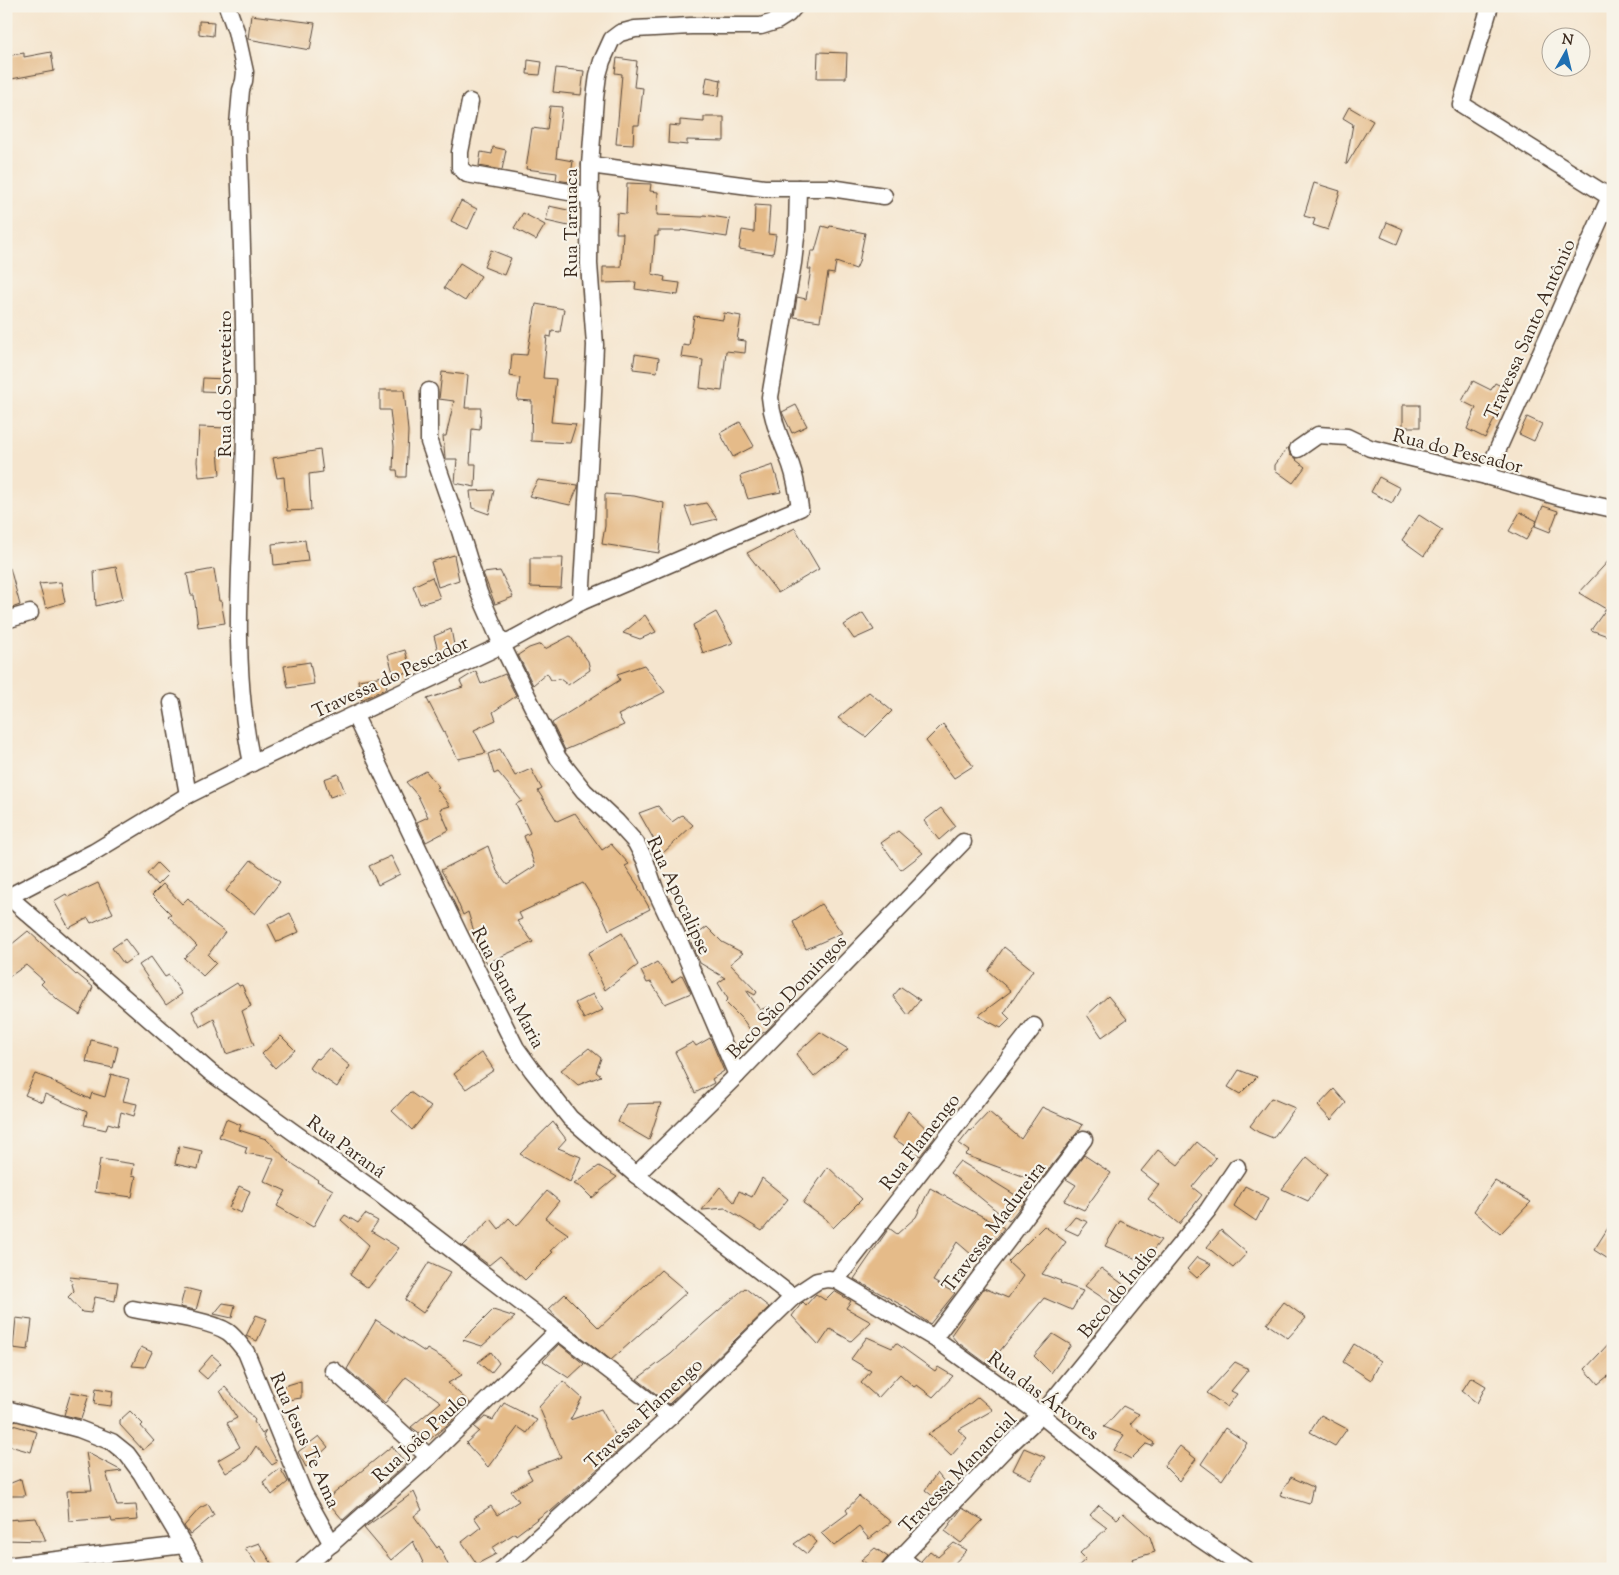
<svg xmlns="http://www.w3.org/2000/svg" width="1619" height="1575" viewBox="0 0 1619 1575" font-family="'Sorts Mill Goudy',serif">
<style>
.building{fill:#e5bb89}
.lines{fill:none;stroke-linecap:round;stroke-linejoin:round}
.minor-casing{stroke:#574638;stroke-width:19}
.minor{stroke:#fff;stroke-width:16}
.labels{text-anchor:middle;stroke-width:4.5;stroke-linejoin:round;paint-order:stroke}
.street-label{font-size:19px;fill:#3b2a1e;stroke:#f7f3e8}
</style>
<rect width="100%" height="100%" fill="#f7f3e8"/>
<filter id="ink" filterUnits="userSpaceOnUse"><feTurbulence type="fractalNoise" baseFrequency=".02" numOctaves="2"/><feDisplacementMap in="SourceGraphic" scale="10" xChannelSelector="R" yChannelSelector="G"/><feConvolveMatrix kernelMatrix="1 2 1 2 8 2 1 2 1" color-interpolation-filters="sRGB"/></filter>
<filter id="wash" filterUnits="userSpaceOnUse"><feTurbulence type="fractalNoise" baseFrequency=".0096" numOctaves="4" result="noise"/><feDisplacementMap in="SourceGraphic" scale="20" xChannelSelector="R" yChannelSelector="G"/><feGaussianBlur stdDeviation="1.12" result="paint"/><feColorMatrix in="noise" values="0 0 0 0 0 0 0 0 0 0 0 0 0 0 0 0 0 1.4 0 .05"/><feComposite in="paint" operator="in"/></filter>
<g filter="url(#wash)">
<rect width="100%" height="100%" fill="#f5e5ce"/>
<g id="blocks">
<g class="building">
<polygon points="251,15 315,23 310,50 248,39"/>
<polygon points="199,21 214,22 213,36 199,34"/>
<polygon points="51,52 54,71 6,80 6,56 24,53 24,57"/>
<polygon points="818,52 847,53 846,78 817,78"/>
<polygon points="617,58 637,61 634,87 643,88 639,125 634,125 633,145 616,144 622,74 615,73"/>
<polygon points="528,60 542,62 540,75 527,74"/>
<polygon points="556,68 584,71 581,95 553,92"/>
<polygon points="707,77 721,80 719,96 704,94"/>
<polygon points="550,106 562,107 556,158 573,161 570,182 556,180 557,173 526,169 532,128 547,130"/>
<polygon points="1349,107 1373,121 1347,164 1346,164 1353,124 1343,118"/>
<polygon points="704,117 724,117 724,141 687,140 687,145 668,143 669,125 680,126 680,120 704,122"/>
<polygon points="493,147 506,150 502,170 479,166 481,152 492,154"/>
<polygon points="627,183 651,184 650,191 658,192 657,215 703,217 704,215 730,219 727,237 681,230 681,231 658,231 658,236 655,236 652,274 665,277 664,281 680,283 678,295 635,289 636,282 603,283 603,267 621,267 623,233 616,233 617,213 626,214"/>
<polygon points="1314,183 1340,191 1328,230 1313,225 1315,219 1304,216"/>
<polygon points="461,201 477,209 468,229 451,221"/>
<polygon points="755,205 770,206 768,234 776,235 773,254 739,249 742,230 754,232"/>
<polygon points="549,206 577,212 573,227 546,221"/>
<polygon points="523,213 545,225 536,240 514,228"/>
<polygon points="1387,222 1403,229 1397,244 1381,237"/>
<polygon points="822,226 829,228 830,226 865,233 859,262 856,269 836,262 834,274 828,273 820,321 794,317 797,297 806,299 811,269 808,269 811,251 815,251"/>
<polygon points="491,250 511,258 504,275 484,267"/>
<polygon points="460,263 481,276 465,301 444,288"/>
<polygon points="536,304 564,309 560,332 552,331 551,337 547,336 543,378 556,379 551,422 576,424 570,443 531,441 532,401 517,400 520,378 510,376 512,354 527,355"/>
<polygon points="724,313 741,316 737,340 746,341 745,353 726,351 722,391 700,388 703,360 681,357 683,345 689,346 694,316 723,320"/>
<polygon points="635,354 659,358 657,372 633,369"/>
<polygon points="442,372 468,375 465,408 481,408 480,430 472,429 470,464 476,464 475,487 455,483 457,459 445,459 445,457 443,436 446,436 454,401 439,399"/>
<polygon points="203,378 225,379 224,392 202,391"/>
<polygon points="1473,381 1491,390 1495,383 1509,390 1485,438 1467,429 1476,408 1462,401"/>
<polygon points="380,390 404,390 408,431 406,477 398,477 397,470 393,470 394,446 390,410 380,410"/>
<polygon points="796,405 807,426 792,433 782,412"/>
<rect x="1403" y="405" width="17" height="22"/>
<polygon points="1527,417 1542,424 1534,441 1519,434"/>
<polygon points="740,422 754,446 733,457 720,433"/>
<polygon points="199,427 227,428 226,451 218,450 220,475 199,477 197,462"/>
<polygon points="1288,447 1290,455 1297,459 1296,460 1305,467 1293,483 1275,470 1275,465"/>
<polygon points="320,450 323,472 309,474 311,510 287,511 284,477 277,478 273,458"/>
<polygon points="773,465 781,492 748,499 740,476"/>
<polygon points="1379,477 1400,488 1392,503 1371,492"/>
<polygon points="538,480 578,485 578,487 570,505 529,496"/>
<polygon points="494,490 489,514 472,508 470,491"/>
<polygon points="605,494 634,496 664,503 659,553 602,544 605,526"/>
<polygon points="706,503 717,519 692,525 685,507"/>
<polygon points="1543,506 1558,511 1550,532 1535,526"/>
<polygon points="1520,512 1537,521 1526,540 1509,531"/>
<polygon points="1419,515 1442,530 1424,556 1402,540"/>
<polygon points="795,528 819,569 778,593 747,553"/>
<polygon points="305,540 308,561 274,565 272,544"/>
<polygon points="454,555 459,580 438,587 431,562"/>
<polygon points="1613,556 1613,638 1591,630 1606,609 1579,593"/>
<polygon points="530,558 563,558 561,588 530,587"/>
<polygon points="116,567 123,599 96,606 94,571"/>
<polygon points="10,568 20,605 6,610 6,569"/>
<polygon points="214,569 219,601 221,601 225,623 198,627 194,595 191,595 187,574"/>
<polygon points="500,571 513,597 495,604 483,573"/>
<polygon points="432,577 440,598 420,604 413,586"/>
<polygon points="61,582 65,602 46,608 39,584"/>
<polygon points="716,612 733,643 703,653 693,625"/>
<polygon points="863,613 874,630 854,639 844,625"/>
<polygon points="645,615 656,632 640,639 623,633"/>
<polygon points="451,629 456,656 441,663 434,636"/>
<polygon points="570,636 588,661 590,670 568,685 560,679 551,680 547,673 533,685 518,655 529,648 541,644 545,649"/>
<polygon points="405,650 411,671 394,676 388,655"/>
<polygon points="310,662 314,684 288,688 284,666"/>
<polygon points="644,665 665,692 618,715 624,725 565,750 552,723 620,680 617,674"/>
<polygon points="476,671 481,684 505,674 516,696 493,712 496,720 474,730 486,753 458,759 427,699 463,687 460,681"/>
<polygon points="384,676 387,688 361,700 358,680"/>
<polygon points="869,692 892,711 866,737 838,718"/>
<polygon points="943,724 973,766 954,778 926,741"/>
<polygon points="500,749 515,776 531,769 542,789 538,791 557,821 575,813 602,850 611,844 629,864 625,866 639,887 638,888 650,909 609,930 598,906 583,883 519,913 522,919 517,921 533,942 487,963 479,948 468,912 463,915 453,891 441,870 488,846 497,871 507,884 535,866 524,836 530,833 516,804 522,801 498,772 494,774 488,754"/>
<polygon points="426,771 439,787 436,788 450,806 440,809 449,830 426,842 417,822 428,817 418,796 406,782"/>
<polygon points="338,774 345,792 330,797 324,779"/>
<polygon points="658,806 672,822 682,815 693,825 662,854 639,813"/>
<polygon points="941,808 955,826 939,840 924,821"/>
<polygon points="898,831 923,853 901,870 881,843"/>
<polygon points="391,856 400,874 378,885 369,866"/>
<polygon points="251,860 280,882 255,914 226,891"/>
<polygon points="157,863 168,874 157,885 147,874"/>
<polygon points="98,883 113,913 91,923 88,918 69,928 54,901 66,894 68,897"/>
<polygon points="163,884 182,904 188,898 208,919 225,932 208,955 216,963 203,976 184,958 197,946 168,916 171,914 152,895"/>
<polygon points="821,904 842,933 806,949 793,922"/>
<polygon points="290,913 299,932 277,942 268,924"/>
<polygon points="707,927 722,942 743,953 730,964 757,992 755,995 746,990 760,1010 770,1006 777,1019 766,1031 755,1037 744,1021 725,1002 728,999 718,983 725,978 700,963 690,940"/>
<polygon points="28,931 76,975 77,974 93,987 80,1015 58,1000 41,984 44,981 26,965 6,979 6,949"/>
<polygon points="622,933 638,965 605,990 588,953"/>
<polygon points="125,939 137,955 124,964 112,948"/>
<polygon points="1004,947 1033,970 1004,1013 1010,1019 1001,1028 978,1016 1011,991 988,971"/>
<polygon points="151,957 165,977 169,975 182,994 166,1005 139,965"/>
<polygon points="657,962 672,982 682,975 691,993 665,1004 651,982 647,983 641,971"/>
<polygon points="237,983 239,986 242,985 251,1006 242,1011 254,1045 226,1054 214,1019 200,1027 192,1011"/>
<polygon points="901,987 920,1000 908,1015 893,996"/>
<polygon points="593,994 603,1010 584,1019 575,1003"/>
<polygon points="1108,996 1127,1019 1102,1037 1087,1015"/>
<polygon points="820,1032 848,1049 814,1077 796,1054"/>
<polygon points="281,1036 295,1050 275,1068 262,1054"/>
<polygon points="710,1038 724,1071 712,1079 714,1083 695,1093 675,1052 693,1042 696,1046"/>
<polygon points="91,1040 118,1047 113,1068 86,1062"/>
<polygon points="329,1048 350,1066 337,1087 309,1068 316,1058 319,1059"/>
<polygon points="589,1048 601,1058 596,1072 601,1076 578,1085 561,1070"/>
<polygon points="482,1052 494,1070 466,1089 454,1074"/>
<polygon points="1239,1070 1257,1077 1240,1094 1228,1087"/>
<polygon points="35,1074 52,1080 51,1081 90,1099 92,1093 105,1097 111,1074 129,1079 123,1101 137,1104 134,1116 121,1112 118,1126 108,1123 106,1130 84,1125 87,1112 45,1094 42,1102 25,1095"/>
<polygon points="1334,1089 1346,1103 1331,1120 1318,1106"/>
<polygon points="410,1092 431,1107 412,1130 392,1111"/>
<polygon points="1271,1098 1295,1108 1273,1138 1258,1132 1250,1126"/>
<polygon points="661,1103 649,1140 618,1122 626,1104"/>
<polygon points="1042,1107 1083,1125 1039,1182 965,1155 969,1151 959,1144 970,1130 971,1131 989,1112 1021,1139"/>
<polygon points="908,1111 935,1137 920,1156 893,1138"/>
<polygon points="226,1119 241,1125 239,1130 266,1139 291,1163 318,1180 317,1181 333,1190 313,1227 277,1206 286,1191 264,1181 274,1158 245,1153 247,1147 219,1137"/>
<polygon points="553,1122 566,1139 558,1148 581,1157 570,1182 520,1154"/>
<polygon points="1197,1142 1216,1158 1192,1187 1202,1195 1179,1224 1148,1199 1159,1185 1141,1171 1158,1150 1178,1165"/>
<polygon points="179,1146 202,1151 198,1169 175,1164"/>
<polygon points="1084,1155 1111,1173 1084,1210 1064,1201 1076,1185 1066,1179"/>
<polygon points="1307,1157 1327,1174 1308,1201 1282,1189"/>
<polygon points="100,1159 134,1164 132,1175 136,1176 132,1197 95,1192"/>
<polygon points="960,1161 1025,1201 1009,1221 950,1173"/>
<polygon points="599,1166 617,1177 592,1198 582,1188 574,1184"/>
<polygon points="828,1167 862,1199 833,1228 827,1220 803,1203"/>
<polygon points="762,1178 788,1199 762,1231 725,1208 702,1210 720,1187 734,1202 739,1191 752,1197"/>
<polygon points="1495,1181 1531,1202 1500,1234 1474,1211"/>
<polygon points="239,1186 250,1191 241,1213 229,1208"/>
<polygon points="1245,1186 1268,1198 1256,1221 1234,1206"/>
<polygon points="930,1188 1004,1228 979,1261 957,1242 933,1281 955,1293 930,1324 907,1308 854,1279 889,1228 897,1234 916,1217"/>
<polygon points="547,1191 559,1201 545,1218 568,1234 550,1251 553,1252 525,1280 500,1256 489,1265 463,1246 491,1219 499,1229 509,1218 517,1226"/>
<polygon points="365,1214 378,1221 371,1231 399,1248 368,1288 350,1275 369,1245 341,1220 345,1215 358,1223"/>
<polygon points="1075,1217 1088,1222 1078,1235 1065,1229"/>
<polygon points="1613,1220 1613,1262 1594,1250"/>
<polygon points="1120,1221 1161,1240 1144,1262 1105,1246"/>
<polygon points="1044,1226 1066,1242 1042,1274 1061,1281 1060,1283 1083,1291 1072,1310 1044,1298 999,1352 1003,1356 990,1366 956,1341 951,1335 984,1288 1008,1298 1023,1276 1008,1262"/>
<polygon points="1221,1230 1247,1253 1233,1268 1207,1247"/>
<polygon points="1197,1257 1211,1264 1197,1278 1187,1269"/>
<polygon points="429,1262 451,1272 423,1313 405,1300"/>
<polygon points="1101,1268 1128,1288 1115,1306 1085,1286"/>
<polygon points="661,1270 687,1292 611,1360 556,1317 549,1309 565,1294 599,1328"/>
<polygon points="70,1277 118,1282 115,1301 95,1297 91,1313 82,1312 68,1297 74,1291"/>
<polygon points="185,1288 201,1292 196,1310 180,1307"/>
<polygon points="745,1288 769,1307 699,1375 687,1382 689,1385 671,1402 669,1404 637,1379 671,1354 704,1323"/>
<polygon points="834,1291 851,1301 846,1308 871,1322 851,1341 830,1329 819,1345 792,1316 801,1304 803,1302 806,1305 816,1294 825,1300"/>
<polygon points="1284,1302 1306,1318 1288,1338 1267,1324"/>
<polygon points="223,1303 235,1305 232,1318 214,1314"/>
<polygon points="493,1310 515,1317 482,1346 463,1340"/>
<polygon points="256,1315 267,1319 257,1341 246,1336"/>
<polygon points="16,1318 32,1320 28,1350 13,1348"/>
<polygon points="376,1320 425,1352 427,1349 446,1360 462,1375 448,1383 470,1403 446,1426 429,1440 411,1427 441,1402 406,1377 385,1403 347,1369"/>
<polygon points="1053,1334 1071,1345 1051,1373 1034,1356"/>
<polygon points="867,1337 892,1348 896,1343 935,1371 938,1367 953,1376 933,1397 917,1385 914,1387 900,1374 878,1398 861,1383 871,1371 851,1359"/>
<polygon points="1613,1339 1613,1372 1598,1384 1585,1369"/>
<polygon points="559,1344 584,1364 569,1378 543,1361"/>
<polygon points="1354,1344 1381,1361 1371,1380 1343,1362"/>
<polygon points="141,1347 152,1352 145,1367 132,1366"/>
<polygon points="491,1352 499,1363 491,1373 478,1362"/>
<polygon points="212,1355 221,1363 207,1379 198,1371"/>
<polygon points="1235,1362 1249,1369 1231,1391 1237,1394 1227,1407 1207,1393"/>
<polygon points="1471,1377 1486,1386 1477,1403 1462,1391"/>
<polygon points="301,1381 301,1398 281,1401 277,1388"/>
<polygon points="563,1381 582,1398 570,1420 601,1409 622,1447 550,1512 549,1510 516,1535 515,1533 492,1548 496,1554 477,1564 462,1542 481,1527 474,1517 491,1506 497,1515 519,1501 511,1491 532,1479 527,1470 561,1457 539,1407"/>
<polygon points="225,1387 255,1420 254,1422 262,1434 266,1431 263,1436 277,1462 272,1465 256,1446 247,1460 226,1473 218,1460 240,1447 227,1423 237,1418 220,1391"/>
<polygon points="96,1388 113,1391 111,1406 94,1404"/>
<polygon points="71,1392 89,1395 81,1419 64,1415"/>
<polygon points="978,1397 993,1410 958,1430 967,1438 951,1456 928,1434 947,1422"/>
<polygon points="504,1403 537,1420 527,1433 518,1427 488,1467 466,1443 479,1431 474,1427 485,1417 493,1420"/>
<polygon points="1123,1406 1139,1414 1130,1424 1154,1443 1152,1446 1146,1444 1131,1459 1114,1450 1124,1435 1104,1427"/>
<polygon points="130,1411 143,1424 141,1426 154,1441 143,1450 120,1425 120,1420"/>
<polygon points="1321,1415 1347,1429 1335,1446 1310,1432"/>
<polygon points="6,1423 37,1432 31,1452 6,1445"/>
<polygon points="1225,1428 1247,1443 1222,1480 1201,1464"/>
<polygon points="319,1436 328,1447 306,1467 298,1452"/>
<polygon points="392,1446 406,1464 343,1520 326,1500"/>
<polygon points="1180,1446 1196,1459 1179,1481 1164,1466"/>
<polygon points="1024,1448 1045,1457 1031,1479 1013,1470"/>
<polygon points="86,1452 122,1471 106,1473 117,1506 136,1505 138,1520 112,1522 111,1518 69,1521 67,1491 92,1490"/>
<polygon points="280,1468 288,1482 272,1495 263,1482"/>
<polygon points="937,1473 946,1484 935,1498 925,1490"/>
<polygon points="1291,1477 1313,1487 1309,1504 1280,1495"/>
<polygon points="21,1479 25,1496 6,1496 6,1485"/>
<polygon points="414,1492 422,1510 414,1516 437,1548 439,1546 450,1569 426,1569 413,1541 391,1560 364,1528"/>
<polygon points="859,1496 891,1522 869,1539 859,1527 834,1546 821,1533 848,1513 846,1510"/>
<polygon points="208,1504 214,1515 190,1535 184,1526 200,1508"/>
<polygon points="1099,1505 1117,1519 1123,1513 1150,1537 1155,1552 1132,1559 1137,1569 1075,1569 1086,1559 1080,1553 1107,1528 1090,1515"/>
<polygon points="962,1508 983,1520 961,1543 945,1531"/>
<polygon points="36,1518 46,1541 6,1540 6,1520"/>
<polygon points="808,1534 817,1542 807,1554 794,1544"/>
<polygon points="259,1543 275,1569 260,1569 245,1548"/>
<polygon points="954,1543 967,1550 951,1567 954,1569 925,1569 921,1561 930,1551 938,1557"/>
<polygon points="875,1548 888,1557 880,1566 872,1567 861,1560"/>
</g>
</g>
</g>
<g filter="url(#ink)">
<use href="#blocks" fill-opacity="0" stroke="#574638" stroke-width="1"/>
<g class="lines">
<g class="minor-casing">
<g id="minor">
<path d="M 227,6 L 236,31 L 245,72 L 244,81 L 241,90 L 238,125 C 241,227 246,329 245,431 C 244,543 228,652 252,763"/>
<polyline points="1490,6 1461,104 1613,199"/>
<polyline points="470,102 460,152 460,168 467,174 591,196"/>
<polyline points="590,165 764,188 831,188 884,196"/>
<polyline points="429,391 429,442 460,531 479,593 502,645 558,758 584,791 617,822 636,843 645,860 655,889 678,938 737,1075"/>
<polyline points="1298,449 1318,435 1347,437 1370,448 1486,476 1563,498 1613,509"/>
<polyline points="1486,476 1613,190"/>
<polyline points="581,602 592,417 595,345 589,264 590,165 595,98 598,75 602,61 612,39 620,33 635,29 691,26 761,26 777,21 788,14 795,6"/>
<polyline points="6,620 30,613"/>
<polyline points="172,703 188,795"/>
<polyline points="355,716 459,934 516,1048 532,1070 570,1118 636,1175 793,1297"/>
<polyline points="9,897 210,1072 378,1193 670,1417"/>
<path d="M 6,898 L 94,852 L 188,795 L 252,763 L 502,645 L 581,602 L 800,508 C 798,493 796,479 791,465 C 782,441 772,423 770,397 L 793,263 L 797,229 L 798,188"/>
<polyline points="636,1175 737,1075 963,842"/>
<polyline points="836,1280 1034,1026"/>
<path d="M 133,1309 C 157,1314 208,1319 228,1332 C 235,1337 241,1346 246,1352 L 304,1494 L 332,1544"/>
<polyline points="934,1338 1084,1139"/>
<polyline points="333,1370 429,1457"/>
<polyline points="6,1409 79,1429 112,1442 127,1454 141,1473 198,1569"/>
<polyline points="901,1557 915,1569"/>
<polyline points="6,1566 184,1545"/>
<polyline points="303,1569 429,1457 558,1331"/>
<polyline points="503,1569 670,1417 793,1297 817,1281 828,1279 836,1280 934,1338 1041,1415 1162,1513 1245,1569"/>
<polyline points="890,1569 1005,1449 1041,1415 1208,1210 1237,1167"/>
</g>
</g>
<use href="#minor" class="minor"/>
</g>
</g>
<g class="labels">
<g class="street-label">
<text transform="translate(570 223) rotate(-90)" y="7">Rua Tarauaca</text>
<text transform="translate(1529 329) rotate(-66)" y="7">Travessa Santo Antônio</text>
<text transform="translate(224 384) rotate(-90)" y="7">Rua do Sorveteiro</text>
<text transform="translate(1458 450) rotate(14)" y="7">Rua do Pescador</text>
<text transform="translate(390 676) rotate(-25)" y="7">Travessa do Pescador</text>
<text transform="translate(680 895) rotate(65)" y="7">Rua Apocalipse</text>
<text transform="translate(509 987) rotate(62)" y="7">Rua Santa Maria</text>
<text transform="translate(786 996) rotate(-46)" y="7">Beco São Domingos</text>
<text transform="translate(919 1141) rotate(-52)" y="7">Rua Flamengo</text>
<text transform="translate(347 1146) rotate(36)" y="7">Rua Paraná</text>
<text transform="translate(993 1226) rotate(-53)" y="7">Travessa Madureira</text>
<text transform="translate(1117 1291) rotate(-51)" y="7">Beco do Índio</text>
<text transform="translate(1044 1395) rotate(37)" y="7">Rua das Árvores</text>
<text transform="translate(643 1413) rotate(-43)" y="7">Travessa Flamengo</text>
<text transform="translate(419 1437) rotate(-43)" y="7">Rua João Paulo</text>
<text transform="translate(306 1440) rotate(66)" y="7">Rua Jesus Te Ama</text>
<text transform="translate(957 1472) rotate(-46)" y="7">Travessa Manancial</text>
</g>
</g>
<rect width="1619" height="1575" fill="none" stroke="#f7f3e8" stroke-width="25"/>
<g transform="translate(1566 52) rotate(8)"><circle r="24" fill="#f7f3e8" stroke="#aca397"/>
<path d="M0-4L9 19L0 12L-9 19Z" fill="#1f6fb2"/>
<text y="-8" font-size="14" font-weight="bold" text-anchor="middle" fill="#3b2a1e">N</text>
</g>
</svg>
